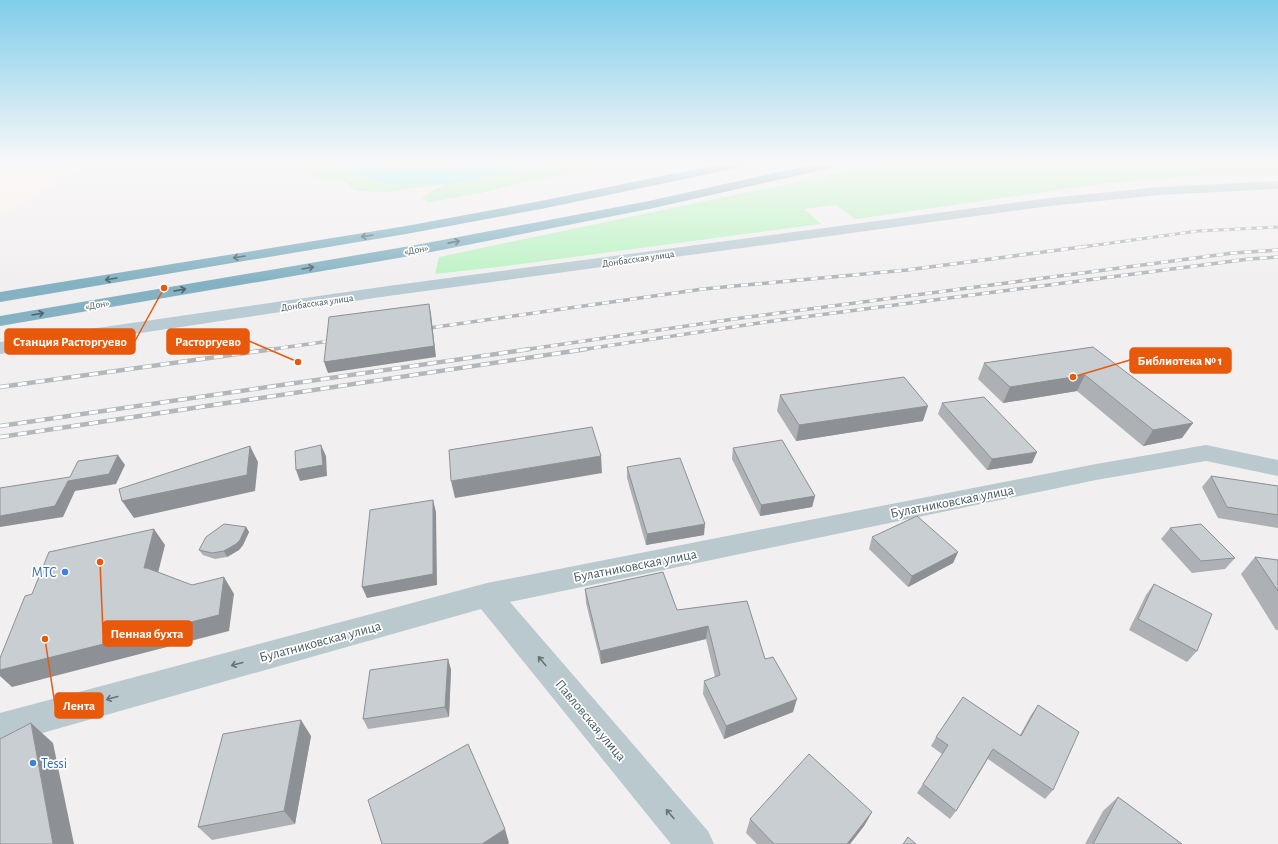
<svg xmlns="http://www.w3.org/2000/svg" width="1278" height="844" viewBox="0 0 1278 844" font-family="'Alegreya Sans',sans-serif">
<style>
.commercial{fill:#fdf2e8}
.green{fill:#bbf3c3}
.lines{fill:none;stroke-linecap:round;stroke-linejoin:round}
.river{fill:#85f3ee;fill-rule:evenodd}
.street{fill:#bac9ce;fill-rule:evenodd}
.secondary{fill:#baccd3;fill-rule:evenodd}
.highway{fill:#84b2c2;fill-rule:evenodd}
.rail-far2-casing{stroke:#b1b7ba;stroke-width:3}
.rail-far1-casing{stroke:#b1b7ba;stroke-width:3.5}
.rail-casing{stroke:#b1b7ba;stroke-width:4.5}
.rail-far2{stroke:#fff;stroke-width:2;stroke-dasharray:5.5;stroke-linecap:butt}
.rail-far1{stroke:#fff;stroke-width:2.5;stroke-dasharray:7;stroke-linecap:butt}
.rail{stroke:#fff;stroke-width:3;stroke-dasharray:9;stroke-linecap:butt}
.wall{fill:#adb1b5}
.shaded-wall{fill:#8d9094}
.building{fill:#c9ced3;stroke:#8d9094}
.oneway{stroke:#4f666e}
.oneway2{stroke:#63757b}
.shop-dot{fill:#3f7fe0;stroke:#fff;stroke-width:1.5}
.labels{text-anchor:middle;stroke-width:3.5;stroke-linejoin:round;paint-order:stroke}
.far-street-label{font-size:10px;fill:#46595f;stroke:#fff}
.near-street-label{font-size:14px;fill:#46595f;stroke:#fff}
.near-shop-label{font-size:14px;fill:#366cbe;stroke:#fff;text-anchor:end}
.leader{fill:none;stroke:#e8590c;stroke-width:1.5}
.callout-dot{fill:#e8590c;stroke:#fff;stroke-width:1.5}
.callout{fill:#e8590c;stroke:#e8590c;stroke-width:1.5}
.callout-label{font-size:13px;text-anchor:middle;font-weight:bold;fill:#fff}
</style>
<rect width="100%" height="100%" fill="#f2eff0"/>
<polygon class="commercial" points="0,164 87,164 0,217"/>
<g class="green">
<polygon points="293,164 614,164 606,168 527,181 482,193 429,202 422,198 430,192 445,185 434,185 391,192 355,191 343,180 312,177"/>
<polygon points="882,164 1278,164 1278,175 1208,175 1107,183 856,219 835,205 804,209 821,224 506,266 435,274 439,257"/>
</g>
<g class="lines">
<polygon class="river" points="345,164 370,164 390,170 446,170 480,164 533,164 529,169 521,171 446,184 389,184 349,173"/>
<polygon class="street" points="1206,445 1278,460 1278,476 1206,461 1096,480 510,602 708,831 714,844 671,844 481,609 0,745 0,713 487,583 1096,464"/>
<polygon class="secondary" points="1278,181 1278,189 1159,195 1050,206 381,297 0,354 0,342 381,287 1050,198 1159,187"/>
<g class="highway">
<polygon points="720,164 743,164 741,167 737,168 541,209 406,234 0,302 0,292 406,226 541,201"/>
<polygon points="815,164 836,164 834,167 830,168 649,209 416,255 0,326 0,316 416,245 649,201"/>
</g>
<g class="rail-far2-casing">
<polyline id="rail-far2" points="1082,247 1198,231 1278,227"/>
</g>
<g class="rail-far1-casing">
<g id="rail-far1">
<polyline points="422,329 703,289 907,270 1089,246"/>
<polyline points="267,350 337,340"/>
<polyline points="523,350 734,319 1233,253 1278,250"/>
<polyline points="580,350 765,322 1249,259 1278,257"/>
</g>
</g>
<g class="rail-casing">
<g id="rail">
<polyline points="0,387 274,349"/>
<polyline points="0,426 530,349"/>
<polyline points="0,437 587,349"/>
</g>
</g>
<use href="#rail-far2" class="rail-far2"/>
<use href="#rail-far1" class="rail-far1"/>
<use href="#rail" class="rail"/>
</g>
<g class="wall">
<polygon points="1093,347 1182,438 1143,446 1077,391 1003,403 978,379 984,363"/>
<polygon points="780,395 923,421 796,441 777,411"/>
<polygon points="942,403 1037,452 1032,463 987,470 938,414"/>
<polygon points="733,448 815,496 812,507 760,516 732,459"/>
<polygon points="627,467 704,535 646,545 627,478"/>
<polygon points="1211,476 1278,486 1278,528 1218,518 1202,487"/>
<polygon points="246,527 249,532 243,545 239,550 227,557 215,559 203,555 199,550"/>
<polygon points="1170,528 1235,558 1225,569 1192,573 1161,539"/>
<polygon points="872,537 958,552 953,563 908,587 869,549"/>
<polygon points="1255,557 1278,560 1278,630 1276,630 1241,574"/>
<polygon points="1154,584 1197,651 1187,662 1129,630 1146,595"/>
<polygon points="585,589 677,610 747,601 765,659 793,712 724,739 703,694 704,681 715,677 706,639 601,664 586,603"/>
<polygon points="448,659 451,670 449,717 368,729 363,719"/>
<polygon points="1038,705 1053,790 1045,799 988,759 956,811 950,819 917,793 942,754 931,746 936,737 1020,735 1031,715"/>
<polygon points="311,736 295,824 212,840 198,827"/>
<polygon points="1118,797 1182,844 1085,844 1103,811"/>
<polygon points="872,812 864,826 850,844 757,844 746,833 750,819"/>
</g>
<g class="shaded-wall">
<polygon points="429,304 431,314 436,357 328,373 324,362"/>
<polygon points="1085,375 1077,391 1003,403 1010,387"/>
<polygon points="928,406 923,421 796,441 799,425"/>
<polygon points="1193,423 1182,438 1143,446 1153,430"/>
<polygon points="321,445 326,456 327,476 300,481 296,470"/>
<polygon points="250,446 258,462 255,491 134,518 122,501"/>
<polygon points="1037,452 1032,463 987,470 992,459"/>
<polygon points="118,455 125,465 116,484 75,491 63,517 0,527 0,516"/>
<polygon points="601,456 602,473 455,498 451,481"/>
<polygon points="815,496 812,507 760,516 761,505"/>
<polygon points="433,500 436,512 437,585 367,598 362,587"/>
<polygon points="705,524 704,535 646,545 647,534"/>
<polygon points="246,527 249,532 243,545 239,550 227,557 224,551"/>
<polygon points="154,529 165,545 155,585 144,568"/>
<polygon points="958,552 953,563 908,587 912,576"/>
<polygon points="224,577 234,594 229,631 12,687 0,676 0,670"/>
<polygon points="708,626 706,639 601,664 600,651"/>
<polygon points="448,659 451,670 449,717 445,707"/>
<polygon points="797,699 793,712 724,739 726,726"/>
<polygon points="301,720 311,736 295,824 284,811"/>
<polygon points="31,723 53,743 74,844 53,844"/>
<polygon points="872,812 864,826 850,844 847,844"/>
<polygon points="505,829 509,843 508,844 482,844"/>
</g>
<g class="building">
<polygon points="429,304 434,346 324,362 329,317"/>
<polygon points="1093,347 1193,423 1153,430 1085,375 1010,387 984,363"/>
<polygon points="904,377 928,406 799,425 780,395"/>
<polygon points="984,397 1037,452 992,459 942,403"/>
<polygon points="592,427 601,456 451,481 449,450"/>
<polygon points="782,440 815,496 761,505 733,448"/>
<polygon points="321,445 323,465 296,470 295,451"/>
<polygon points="250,446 247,475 122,501 119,489"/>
<polygon points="118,455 109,474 68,481 55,506 0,516 0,488 70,477 78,461"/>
<polygon points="680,458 705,524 647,534 627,467"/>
<polygon points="1211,476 1278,486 1278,515 1227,507"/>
<polygon points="433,500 433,574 362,587 370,510"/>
<polygon points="917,516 958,552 912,576 872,537"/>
<polygon points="224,524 246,527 240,540 236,544 224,551 212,553 199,550 206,537"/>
<polygon points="1201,524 1235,558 1201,561 1170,528"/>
<polygon points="154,529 144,568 147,568 192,585 224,577 219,615 0,670 0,658 25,596 32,594 49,552"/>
<polygon points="1255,557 1278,560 1278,591"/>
<polygon points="663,572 677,610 747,601 765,659 773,657 797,699 726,726 704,681 720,675 708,626 600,651 585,589"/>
<polygon points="1154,584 1212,614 1197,651 1138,619"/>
<polygon points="448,659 445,707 363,719 370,670"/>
<polygon points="963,697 1021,736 1038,705 1079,732 1053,790 993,749 956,811 923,784 948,745 936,737"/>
<polygon points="301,720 284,811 198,827 223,734"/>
<polygon points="31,723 53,844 0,844 0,739"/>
<polygon points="468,744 505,829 482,844 382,844 368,800"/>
<polygon points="809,754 872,812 847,844 774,844 750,819"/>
<polygon points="1118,797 1182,844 1093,844"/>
<polygon points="908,837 916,844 903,844"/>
</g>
<defs><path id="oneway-shaft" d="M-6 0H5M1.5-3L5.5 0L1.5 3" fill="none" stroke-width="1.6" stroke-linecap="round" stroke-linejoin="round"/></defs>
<g class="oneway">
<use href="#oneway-shaft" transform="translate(367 236) rotate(171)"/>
<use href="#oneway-shaft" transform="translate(454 242) rotate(-11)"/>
<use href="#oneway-shaft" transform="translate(239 257) rotate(171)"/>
<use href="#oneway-shaft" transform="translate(308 268) rotate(-10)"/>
<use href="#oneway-shaft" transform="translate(111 279) rotate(171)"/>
<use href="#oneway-shaft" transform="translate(180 290) rotate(-10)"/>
<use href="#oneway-shaft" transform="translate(38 314) rotate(-10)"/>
</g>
<g class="oneway2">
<use href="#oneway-shaft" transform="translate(542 661) rotate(-130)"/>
<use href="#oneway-shaft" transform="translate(237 664) rotate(165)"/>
<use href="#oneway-shaft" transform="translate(112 698) rotate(165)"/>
<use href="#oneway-shaft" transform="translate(670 814) rotate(-130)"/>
</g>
<linearGradient id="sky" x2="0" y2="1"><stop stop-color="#80cdea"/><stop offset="0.58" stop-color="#f9f8f8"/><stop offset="1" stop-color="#f9f8f8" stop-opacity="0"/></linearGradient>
<rect width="1278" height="282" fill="url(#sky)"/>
<g class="shop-dot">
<circle cx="65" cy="572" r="4"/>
<circle cx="33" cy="763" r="4"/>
</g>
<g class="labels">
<g class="far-street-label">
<text transform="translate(416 249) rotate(-10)" y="4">«Дон»</text>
<text transform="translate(638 258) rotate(-8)" y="4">Донбасская улица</text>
<text transform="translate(317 302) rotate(-8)" y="4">Донбасская улица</text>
<text transform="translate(97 304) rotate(-10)" y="4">«Дон»</text>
</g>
<g class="near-street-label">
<text transform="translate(952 501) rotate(-11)" y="5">Булатниковская улица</text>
<text transform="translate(635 565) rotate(-11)" y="5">Булатниковская улица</text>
<text transform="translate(320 641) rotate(-15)" y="5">Булатниковская улица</text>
<text transform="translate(591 720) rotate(50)" y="5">Павловская улица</text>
</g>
<g class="near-shop-label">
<text x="57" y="577">МТС</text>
<text x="41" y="768" text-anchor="start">Tessi</text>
</g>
</g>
<path class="leader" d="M164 288L135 341M298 362L249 341M1073 377L1130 360M100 562L103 633M45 639L55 705"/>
<g class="callout-dot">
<circle cx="164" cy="288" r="4"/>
<circle cx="298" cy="362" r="4"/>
<circle cx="1073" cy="377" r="4"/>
<circle cx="100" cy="562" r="4"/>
<circle cx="45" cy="639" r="4"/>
</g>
<g class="callout">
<rect x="5" y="329" width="130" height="25" rx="4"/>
<rect x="167" y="329" width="82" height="25" rx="4"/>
<rect x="1130" y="348" width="101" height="25" rx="4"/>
<rect x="103" y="621" width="89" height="25" rx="4"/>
<rect x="55" y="693" width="48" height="25" rx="4"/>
</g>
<g class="callout-label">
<text x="70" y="346">Станция Расторгуево</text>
<text x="208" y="346">Расторгуево</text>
<text x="1180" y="365">Библиотека № 1</text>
<text x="147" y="638">Пенная бухта</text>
<text x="79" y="710">Лента</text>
</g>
</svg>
